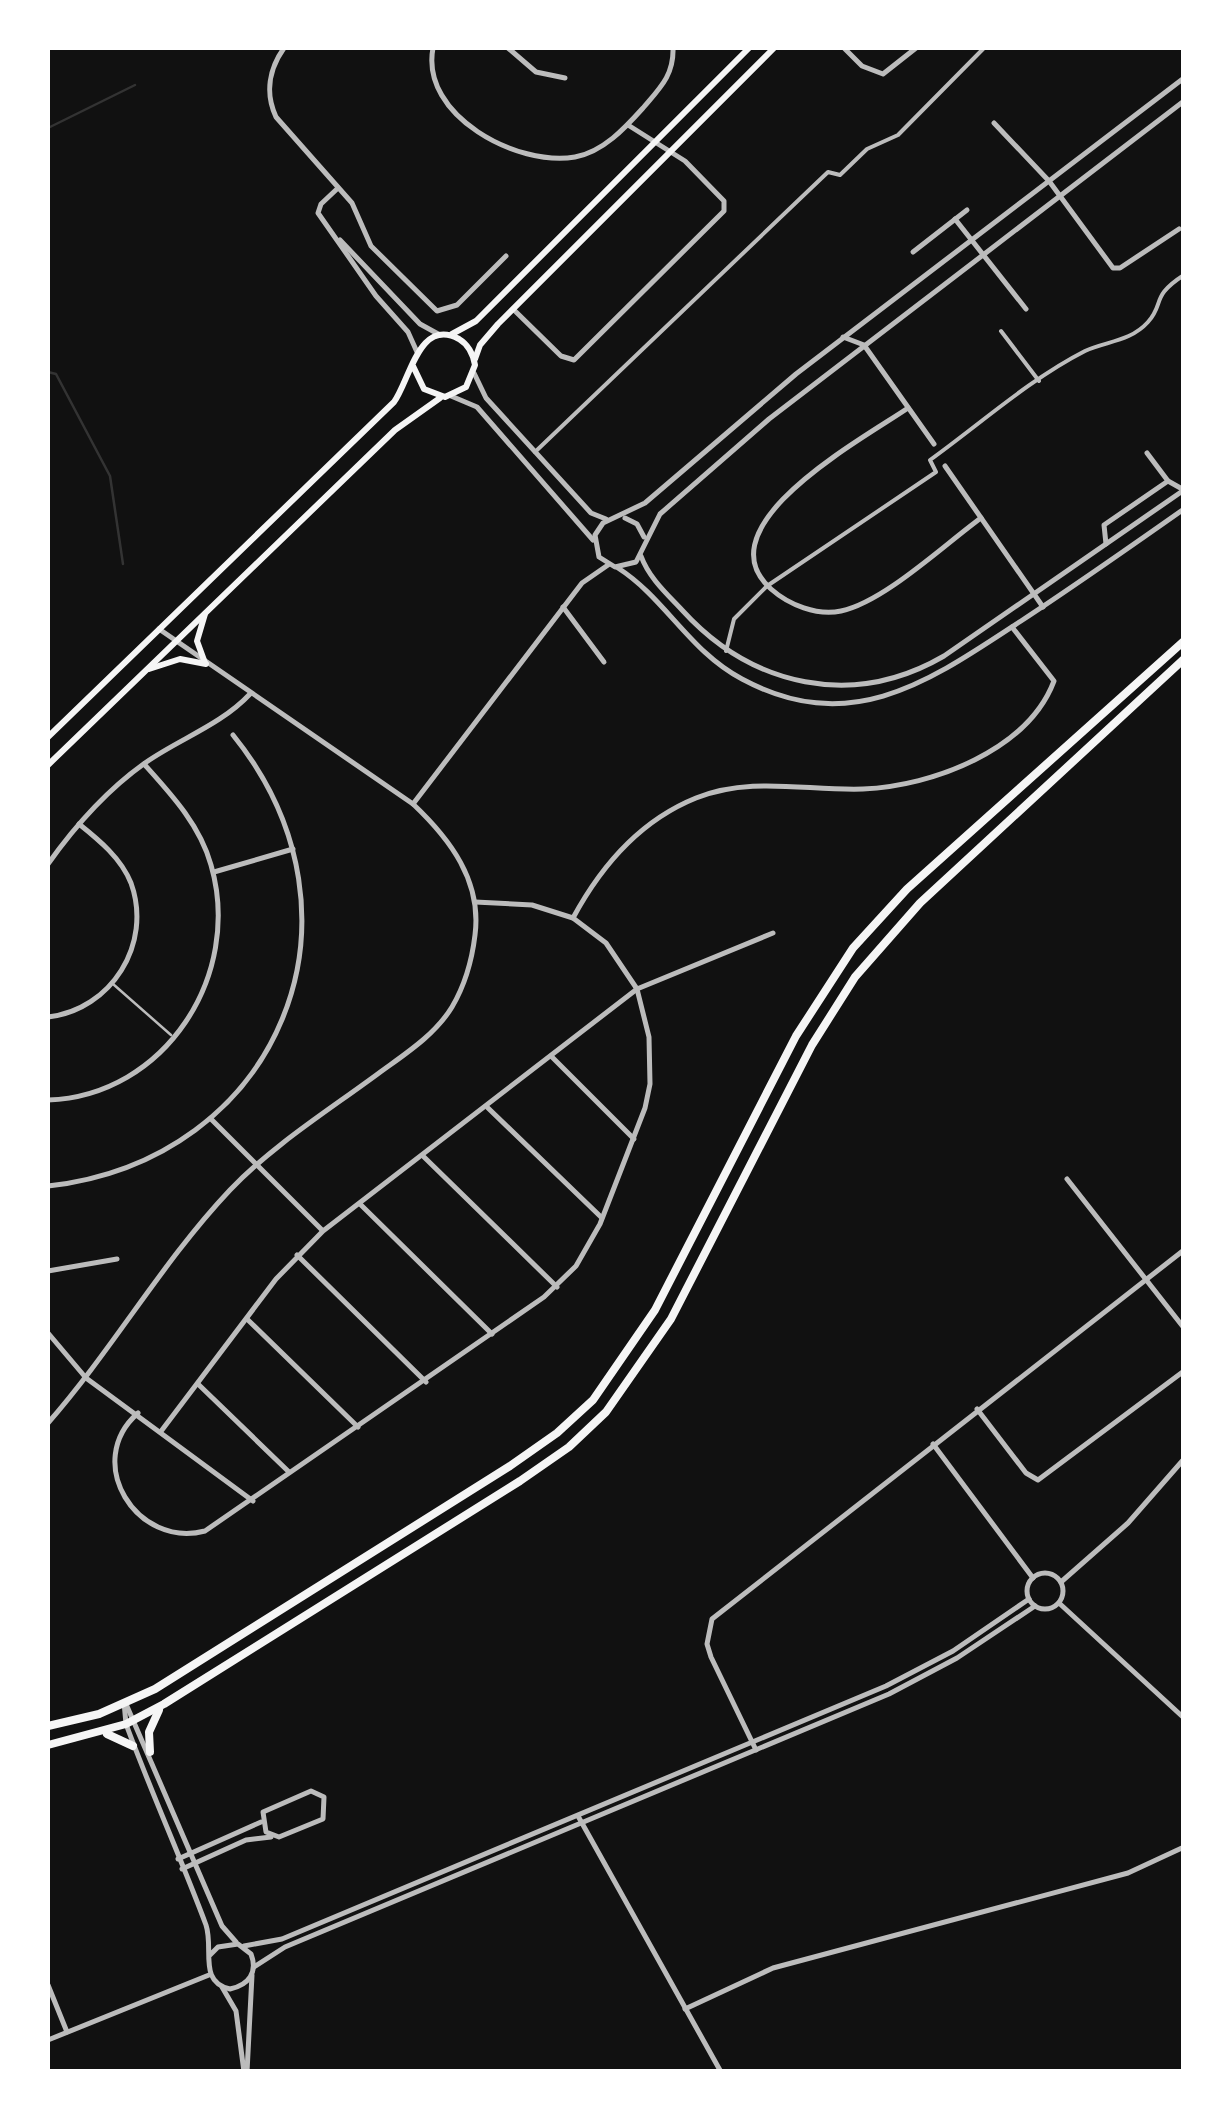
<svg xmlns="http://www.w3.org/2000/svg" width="1231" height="2119" viewBox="0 0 1231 2119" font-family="'Nunito Sans',sans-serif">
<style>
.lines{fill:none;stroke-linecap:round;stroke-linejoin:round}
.stream{stroke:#333;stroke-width:2.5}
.service{stroke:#bcbcbc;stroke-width:2.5}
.pedestrian{stroke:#bcbcbc;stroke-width:4}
.minor{stroke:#bcbcbc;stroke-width:5}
.tertiary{stroke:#bcbcbc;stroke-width:5}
.secondary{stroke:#f5f5f5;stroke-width:6}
.trunk{stroke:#f5f5f5;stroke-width:8}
</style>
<rect width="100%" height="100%" fill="#111"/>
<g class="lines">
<g class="stream">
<polyline points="48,128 135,85"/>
<polyline points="48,372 56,374 110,476 123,564"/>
</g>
<polyline class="service" points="113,984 171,1035"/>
<g class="pedestrian">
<polyline points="1001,331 1039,381"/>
<polyline points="535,452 828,172 840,175 867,149 898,135 984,48"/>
<path d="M 726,651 L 734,619 L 767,586 L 936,472 L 930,460 C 980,424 1030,379 1085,351 C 1106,341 1130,342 1148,322 C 1165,303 1150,297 1184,275"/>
</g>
<g class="minor">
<path d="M 284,48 C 269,69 265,93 276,117 L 352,203 L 371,246 L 437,311 L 457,305 L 506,256"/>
<path d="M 433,48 C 420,116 518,167 575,157 C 603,152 625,128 643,108 C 660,88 674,75 673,48"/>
<polyline points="508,48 536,72 565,78"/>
<polyline points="844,48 862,66 883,74 916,48"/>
<polyline points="994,123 1049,181 1113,268 1120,268 1179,229"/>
<polyline points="338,188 321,204 318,213 376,296 408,332 417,352"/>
<polyline points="955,219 1026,309"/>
<polyline points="340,240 420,324 440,335"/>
<polyline points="913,252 967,210"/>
<polyline points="513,309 561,356 574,360 724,211 724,201 685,161 628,125"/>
<polyline points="843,337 864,345 934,444"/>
<path d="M 908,408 C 866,437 700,526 771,589 C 789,605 817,616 841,611 C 884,602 945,544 981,518"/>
<polyline points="1147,453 1168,481"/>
<polyline points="945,466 1043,607"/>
<polyline points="1106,544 1104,525 1168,481 1184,490"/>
<polyline points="563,607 604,662"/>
<path d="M 48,864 C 75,826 107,790 145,763 C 179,739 221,725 250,694"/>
<polyline points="214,872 293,849"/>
<path d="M 573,918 C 601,866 639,821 696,798 C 751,776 807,791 863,789 C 933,786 1028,750 1054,681 L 1012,627"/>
<path d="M 48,1017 C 111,1010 153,944 131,883 C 121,858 99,840 79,824"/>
<polyline points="551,1056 634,1139"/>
<path d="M 48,1100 C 165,1096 243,975 211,865 C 200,825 171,794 144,764"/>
<polyline points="488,1108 601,1217"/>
<polyline points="211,1119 322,1230"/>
<polyline points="424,1157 557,1287"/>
<polyline points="1067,1179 1184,1328"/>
<path d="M 48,1186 C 279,1160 380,917 233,735"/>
<polyline points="360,1204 492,1334"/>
<polyline points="297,1255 426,1382"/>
<polyline points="48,1271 117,1259"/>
<polyline points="247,1319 358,1427"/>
<polyline points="48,1333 86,1378 253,1501"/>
<polyline points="198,1384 289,1472"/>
<polyline points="977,1409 1026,1473 1038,1480 1184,1371"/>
<path d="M 138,1413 C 82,1462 137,1549 205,1531 L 544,1297 L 576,1266 L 600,1224 L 645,1108 L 650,1084 L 649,1037 L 637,989 L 606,943 L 573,918 L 532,905 L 475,902"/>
<polyline points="162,1430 276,1279 323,1231 637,989 773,933"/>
<polyline points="933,1444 1033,1578"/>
<polyline points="1059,1603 1184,1718"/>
<polyline points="756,1750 711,1657 707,1644 712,1619 1184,1250"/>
<polygon points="311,1791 324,1797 323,1819 279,1837 266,1832 263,1812"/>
<polyline points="578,1816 721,2072"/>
<polyline points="178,1859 261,1822"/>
<polyline points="182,1869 246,1840 271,1837"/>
<polyline points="48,1985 67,2032"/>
<polyline points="222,1987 236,2011 244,2072"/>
<polyline points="685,2009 773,1968 1128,1873 1184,1847"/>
<polyline points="48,2040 209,1975"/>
<polyline points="247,2072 252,1975"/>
</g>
<g class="tertiary">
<polyline points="1184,78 796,374 645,503 603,523 595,535 599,557 615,567 636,562 660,514 769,419 1184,101"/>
<polyline points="474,373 486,398 591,513 606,519"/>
<polyline points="451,396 477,407 593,540"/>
<polyline points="625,518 637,524 644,537"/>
<path d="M 641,556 C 649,578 667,594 682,610 C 752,687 853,709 944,656 L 1184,490"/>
<path d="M 618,568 C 665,598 690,652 742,679 C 852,738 931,680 1021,621 C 1076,585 1130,547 1184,509"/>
<polyline points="413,804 582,583 608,565"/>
<path d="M 48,1423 C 113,1349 162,1262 230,1190 C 273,1145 329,1110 379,1073 C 405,1054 435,1035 452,1007 C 465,985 472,960 475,935 C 482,881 450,839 413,804 L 159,629"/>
<circle cx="1045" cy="1591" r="18"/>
<polyline points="1061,1582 1128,1523 1184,1459"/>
<path d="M 124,1702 L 126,1724 C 151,1792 181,1858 206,1925 C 214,1949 198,1982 230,1989 C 249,1985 258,1972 251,1954 L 238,1944 L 218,1947 L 210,1955"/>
<polyline points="126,1704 222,1926 236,1942"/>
<polyline points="244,1946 282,1939 886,1686 953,1651 1029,1599"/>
<polyline points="254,1967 285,1947 889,1694 957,1658 1035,1606"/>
</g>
<g class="secondary">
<polyline points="452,334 476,321 749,48"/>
<polyline points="475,359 480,345 498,324 774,48"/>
<polyline points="205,614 197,641 205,663"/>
<polyline points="149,669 180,659 206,664"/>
<path d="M 48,737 L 394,402 C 410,380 419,317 459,339 C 469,345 473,354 475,365 L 466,387 L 445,397 L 424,389 L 413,366"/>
<polyline points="48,765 395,430 440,398"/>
</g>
<g class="trunk">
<polyline points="48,1726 99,1714 155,1689 510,1466 557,1433 593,1400 655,1310 796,1036 853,948 907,889 1184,641"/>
<polyline points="107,1734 133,1746"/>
<polyline points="48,1745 126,1724 164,1704 520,1481 569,1447 606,1412 671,1319 812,1045 855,977 920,903 1184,659"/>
<polyline points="150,1752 149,1732 159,1710"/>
</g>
</g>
<rect width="1231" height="2119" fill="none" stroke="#ffffff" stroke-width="100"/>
</svg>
